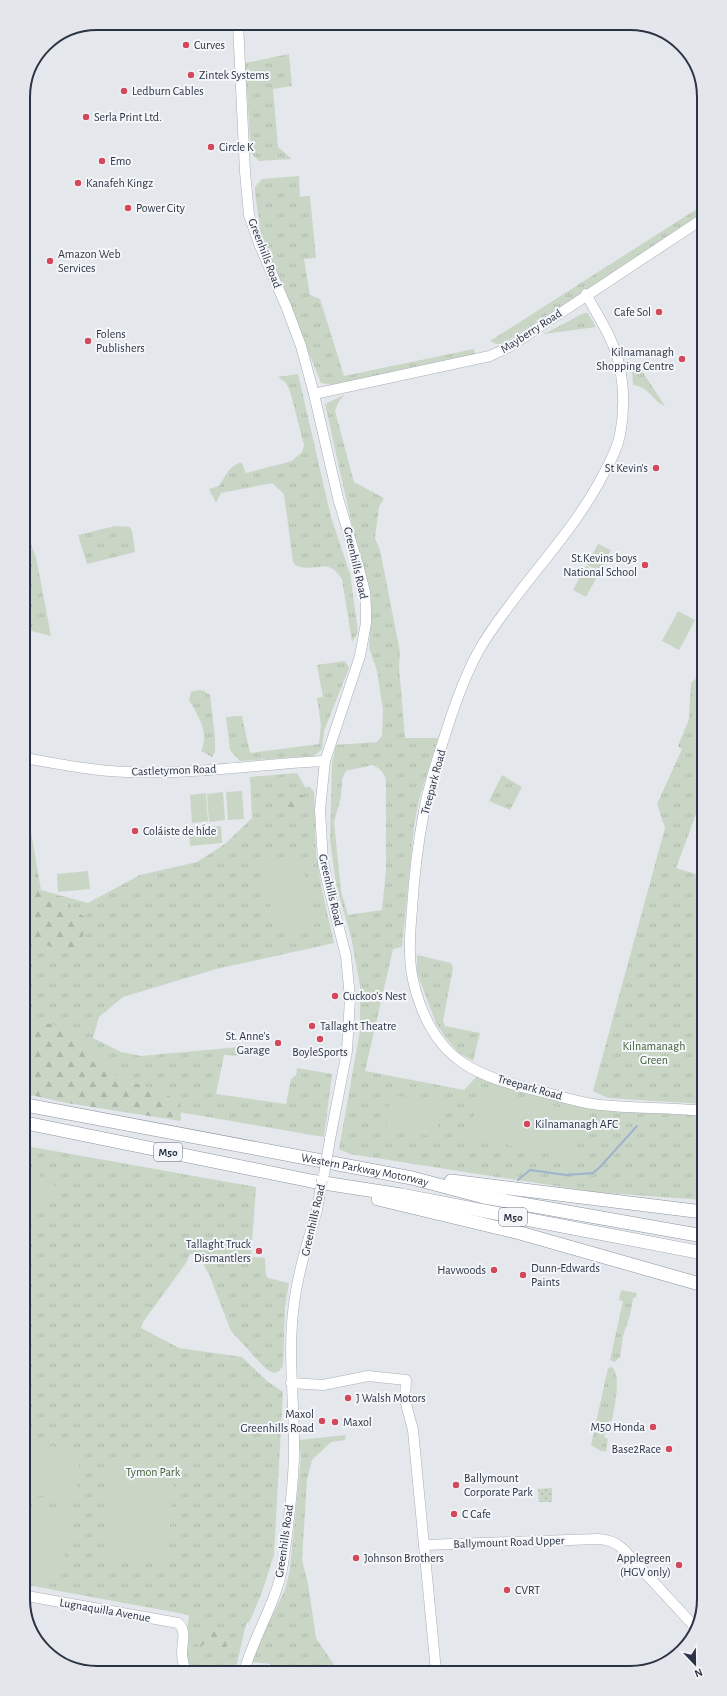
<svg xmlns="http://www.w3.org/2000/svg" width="727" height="1696" viewBox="0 0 727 1696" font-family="'Alegreya Sans',sans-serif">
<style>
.grass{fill:url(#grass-tufts);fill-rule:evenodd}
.forest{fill:url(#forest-firs)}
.garden{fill:url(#garden-dots)}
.pitch{fill:#c9d6c5}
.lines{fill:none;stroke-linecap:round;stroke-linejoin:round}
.stream{stroke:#9fb4cc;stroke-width:2}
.secondary-casing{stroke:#a9aeb7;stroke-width:11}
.highway-casing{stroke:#8b94a3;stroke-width:14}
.secondary{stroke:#fff;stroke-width:10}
.highway{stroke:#fff;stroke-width:13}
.secondary-bridge-casing{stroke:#a9aeb7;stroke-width:11;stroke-linecap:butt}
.secondary-bridge{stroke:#fff;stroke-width:10}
.poi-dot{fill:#d1495b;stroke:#f4f6f9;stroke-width:1.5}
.labels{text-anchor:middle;stroke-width:4;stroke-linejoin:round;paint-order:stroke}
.shield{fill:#f4f6f9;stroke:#676e7b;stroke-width:1}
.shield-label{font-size:11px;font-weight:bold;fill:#2b3445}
.poi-label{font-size:12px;fill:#2b3445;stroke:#f4f6f9;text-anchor:start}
.street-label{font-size:12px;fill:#2b3445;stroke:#f4f6f9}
.park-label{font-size:12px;fill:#3f6138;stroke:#f4f6f9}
.rim{fill:none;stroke:#2b3445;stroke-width:2}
</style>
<defs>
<pattern id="grass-tufts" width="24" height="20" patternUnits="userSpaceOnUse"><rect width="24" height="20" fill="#c9d6c5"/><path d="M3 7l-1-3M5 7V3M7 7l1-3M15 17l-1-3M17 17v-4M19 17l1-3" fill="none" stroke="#adb8ab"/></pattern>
<pattern id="forest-firs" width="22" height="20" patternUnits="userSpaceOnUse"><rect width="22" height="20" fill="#c9d6c5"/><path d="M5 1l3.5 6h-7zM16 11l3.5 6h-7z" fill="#adb8ab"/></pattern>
<pattern id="garden-dots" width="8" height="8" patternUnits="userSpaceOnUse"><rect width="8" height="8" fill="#c9d6c5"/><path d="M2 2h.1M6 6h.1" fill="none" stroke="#adb8ab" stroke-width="1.8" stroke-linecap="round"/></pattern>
</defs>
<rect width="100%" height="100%" fill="#e4e7ec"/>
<g class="grass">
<polygon points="289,54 292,86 273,89 278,147 292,159 259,161 251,153 245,63"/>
<polygon points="299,176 300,197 310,196 316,258 304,259 310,295 320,299 344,376 474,349 475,355 334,385 321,383 261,234 255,193 255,187 262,179"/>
<polygon points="700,207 701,215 502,344 496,344 490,341"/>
<polygon points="584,313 588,313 596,327 544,334"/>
<path d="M 632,368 L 640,368 L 665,406 C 651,400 650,387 633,385 Z"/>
<path d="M 298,374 L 331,517 L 350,574 L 358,632 L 352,642 L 342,579 C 328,558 319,571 301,567 C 298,567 295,564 293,562 L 284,494 L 272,483 L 221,493 L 216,503 L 209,489 L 219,486 C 226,475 229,466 241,462 L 246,473 L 292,461 L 302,452 L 304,445 L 290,391 L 286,383 L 278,377 Z"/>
<path d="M 344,395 L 338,403 L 335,411 L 354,482 L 384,498 L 379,507 L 375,538 L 380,550 L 400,652 L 399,667 L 405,738 L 438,738 L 419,800 L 414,826 L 402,947 L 393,949 L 365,1071 L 464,1090 L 478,1075 L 588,1106 L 703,1114 L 703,1200 L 594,1192 L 350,1154 L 339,1149 L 360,1031 L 360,986 L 351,936 L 336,885 L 330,839 L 332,764 L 336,745 L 377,742 L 382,736 L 383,710 L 377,671 L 369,647 L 371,610 L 325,404 ZM 372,765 C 380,768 384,772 386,780 L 386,870 L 382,910 L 348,915 L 341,891 L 334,822 L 341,797 L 342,779 L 346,771 Z"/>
<polygon points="115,526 129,527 132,530 135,552 87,564 78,535"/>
<polygon points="24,527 36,557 51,636 24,629"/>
<polygon points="345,661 349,668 324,731 322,749 314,756 240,761 230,750 226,717 242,716 250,753 319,744 321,725 317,698 323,697 317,665"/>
<polygon points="702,673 702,798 676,868 702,876 703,1084 700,1093 703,1095 703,1104 608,1098 593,1091 665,828 657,804 682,749 678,746 689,719 691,683"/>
<path d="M 198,690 L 204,691 L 210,695 L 215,738 L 215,752 L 212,757 L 201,751 C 210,733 198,716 189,700 L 191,692 Z"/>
<polygon points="297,773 305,787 310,787 314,792 316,854 322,890 334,943 216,969 123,997 99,1017 93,1038 121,1052 141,1056 251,1046 248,1056 224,1055 216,1094 286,1104 291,1079 296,1075 297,1068 332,1074 324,1137 26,1086 25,797 41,890 88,903 140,875 197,862 225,844 252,818 250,777"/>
<polygon points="502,775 522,787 510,810 489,801"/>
<polygon points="417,955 451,963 453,968 443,1021 445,1026 480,1033 473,1061 459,1053 445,1037 436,1023 417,973"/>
<polygon points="26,1146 256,1187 251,1257 265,1258 266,1275 268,1278 289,1283 285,1307 283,1366 279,1371 274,1373 266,1369 231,1331 209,1274 197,1254 190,1254 186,1263 143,1322 141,1328 179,1348 242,1357 267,1381 283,1392 274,1555 262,1592 250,1621 246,1624 235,1672 189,1672 185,1649 189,1615 27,1585"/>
<polygon points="621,1290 637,1293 636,1297 633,1298 630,1315 623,1336 620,1357 615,1362 610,1360 623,1301 619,1300"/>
<path d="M 612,1367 C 622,1375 614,1409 612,1421 L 609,1421 L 604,1437 L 608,1439 L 606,1451 L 601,1451 L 591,1445 L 608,1368 Z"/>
<polygon points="346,1435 345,1440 331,1442 312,1460 307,1479 302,1560 308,1584 316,1638 338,1671 269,1672 271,1664 252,1662 258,1644 285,1590 290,1569 301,1458 299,1440"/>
</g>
<g class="forest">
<polygon points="301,795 308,797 309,804 307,807 291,809 287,807 285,799"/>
<polygon points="25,806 40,891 69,899 71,909 85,917 82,949 75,957 42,943 25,938"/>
<polygon points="25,1018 59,1026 82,1041 119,1079 162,1091 180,1104 181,1121 67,1103 26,1094"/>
<path d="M 213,1628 C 221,1633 225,1637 227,1646 L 225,1649 L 221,1648 L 210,1640 L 200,1647 C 194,1642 197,1638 195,1631 L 199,1629 Z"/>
</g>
<polygon class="garden" points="552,1488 552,1502 539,1502 538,1489"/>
<g class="pitch">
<polygon points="598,544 611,550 600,571 587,565"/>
<polygon points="586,566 599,573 586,597 573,590"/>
<polygon points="678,611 695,620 679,650 662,641"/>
<polygon points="242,791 244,819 228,820 226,792"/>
<polygon points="223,792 225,820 209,822 207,794"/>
<polygon points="206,793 208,821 192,823 190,795"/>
<polygon points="221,826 222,843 190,846 189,828"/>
<polygon points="301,855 314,925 275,933 262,862"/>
<polygon points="88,871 90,889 58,892 57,874"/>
<polygon points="480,1089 585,1113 574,1160 469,1136"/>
<polygon points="391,1095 441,1102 436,1137 386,1129"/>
<polygon points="26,1167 56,1186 26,1234"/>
<polygon points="26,1443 81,1450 75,1501 27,1494"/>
<polygon points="111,1457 175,1462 167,1563 103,1558"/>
<polygon points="27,1506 72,1514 60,1581 27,1575"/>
</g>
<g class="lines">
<polyline class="stream" points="518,1180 530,1170 566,1175 593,1173 600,1167 637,1126"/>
<g class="secondary-casing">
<g id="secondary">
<polyline points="238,23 245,172 249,215 260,246 286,306 301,346 314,394 338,498 358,565 365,592 366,609 366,623 360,656 325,761 320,810 323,862 327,881 346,956 350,998 347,1051 330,1139"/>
<path d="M 586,294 C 594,309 603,323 610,338 C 624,367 626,404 620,435 C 617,450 610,462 603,475 C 571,537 518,586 482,645 C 467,670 457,698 448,726 C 439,754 429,782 424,811 C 418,843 414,876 412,909 C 410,932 408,957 413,980 C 420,1011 435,1044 463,1063 C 484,1077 510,1084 534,1090 C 554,1094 573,1101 593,1104 C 629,1109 666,1107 703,1111"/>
<polyline points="314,394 490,356 509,347 701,220"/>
<path d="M 25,758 C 59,764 92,771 127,772 C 193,775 259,764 325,761"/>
<polyline points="291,1383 323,1385 368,1376 406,1380 405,1400 413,1430 436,1671"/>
<path d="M 424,1545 L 599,1539 C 609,1540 615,1542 623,1549 L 695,1627"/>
<path d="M 27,1596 L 178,1623 C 187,1630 182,1643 182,1653 C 182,1659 184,1666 186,1672"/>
<path d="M 244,1672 C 254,1635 277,1602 283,1564 C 288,1529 293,1491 294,1456 C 295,1405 287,1354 294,1304 C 298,1272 308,1241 317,1210"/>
</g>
</g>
<g class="highway-casing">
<g id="highway">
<path id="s1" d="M 26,1105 L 412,1178 L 484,1197 L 703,1236"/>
<polyline points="26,1123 311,1181 401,1195 703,1253"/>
<polyline points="451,1181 703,1212"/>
<polyline points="378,1199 520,1233 703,1285"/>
</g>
</g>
<use href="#secondary" class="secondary"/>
<use href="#highway" class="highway"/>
<g class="secondary-bridge-casing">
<g id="secondary-bridge">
<polyline points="324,1174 330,1139"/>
<polyline points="317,1210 322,1180"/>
</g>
</g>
<use href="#secondary-bridge" class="secondary-bridge"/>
</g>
<g class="poi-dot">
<circle cx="186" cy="45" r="4"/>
<circle cx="191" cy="75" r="4"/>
<circle cx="124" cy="91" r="4"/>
<circle cx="86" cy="117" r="4"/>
<circle cx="211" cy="147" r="4"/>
<circle cx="102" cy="161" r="4"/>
<circle cx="78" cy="183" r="4"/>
<circle cx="128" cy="208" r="4"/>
<circle cx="50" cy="261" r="4"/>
<circle cx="659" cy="312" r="4"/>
<circle cx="88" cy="341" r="4"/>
<circle cx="682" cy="359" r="4"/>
<circle cx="656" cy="468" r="4"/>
<circle cx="645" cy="565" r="4"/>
<circle cx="135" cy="831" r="4"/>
<circle cx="335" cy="996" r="4"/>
<circle cx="312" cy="1026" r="4"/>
<circle cx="320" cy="1039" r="4"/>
<circle cx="278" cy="1043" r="4"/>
<circle cx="527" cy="1124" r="4"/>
<circle cx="259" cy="1251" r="4"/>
<circle cx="494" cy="1270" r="4"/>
<circle cx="523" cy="1275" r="4"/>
<circle cx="348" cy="1398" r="4"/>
<circle cx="322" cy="1421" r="4"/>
<circle cx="335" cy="1422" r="4"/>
<circle cx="653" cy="1427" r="4"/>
<circle cx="669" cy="1449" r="4"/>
<circle cx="456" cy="1485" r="4"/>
<circle cx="454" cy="1514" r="4"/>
<circle cx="356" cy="1558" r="4"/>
<circle cx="679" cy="1565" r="4"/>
<circle cx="507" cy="1590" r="4"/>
</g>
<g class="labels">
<g class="shield">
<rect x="154" y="1143" width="28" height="18" rx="3"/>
<rect x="499" y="1208" width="28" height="18" rx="3"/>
</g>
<g class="shield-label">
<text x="168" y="1156">M50</text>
<text x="513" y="1221">M50</text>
</g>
<g class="poi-label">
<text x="194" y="49">Curves</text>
<text x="199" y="79">Zintek Systems</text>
<text x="132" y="95">Ledburn Cables</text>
<text x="94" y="121">Serla Print Ltd.</text>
<text x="219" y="151">Circle K</text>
<text x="110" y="165">Emo</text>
<text x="86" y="187">Kanafeh Kingz</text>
<text x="136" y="212">Power City</text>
<text x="58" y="258">Amazon Web<tspan x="58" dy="14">Services</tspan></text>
<text x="651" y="316" text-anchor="end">Cafe Sol</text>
<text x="96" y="338">Folens<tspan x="96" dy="14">Publishers</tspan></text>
<text x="674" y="356" text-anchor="end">Kilnamanagh<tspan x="674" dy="14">Shopping Centre</tspan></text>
<text x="648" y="472" text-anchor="end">St Kevin's</text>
<text x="637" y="562" text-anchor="end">St.Kevins boys<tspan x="637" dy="14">National School</tspan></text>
<text x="143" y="835">Coláiste de hÍde</text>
<text x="343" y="1000">Cuckoo's Nest</text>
<text x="320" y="1030">Tallaght Theatre</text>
<text x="270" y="1040" text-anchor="end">St. Anne's<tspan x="270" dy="14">Garage</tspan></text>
<text x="320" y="1056" text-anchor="middle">BoyleSports</text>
<text x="535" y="1128">Kilnamanagh AFC</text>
<text x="251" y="1248" text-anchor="end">Tallaght Truck<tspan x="251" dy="14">Dismantlers</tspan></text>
<text x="531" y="1272">Dunn-Edwards<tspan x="531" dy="14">Paints</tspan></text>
<text x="486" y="1274" text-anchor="end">Havwoods</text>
<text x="356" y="1402">J Walsh Motors</text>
<text x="314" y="1418" text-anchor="end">Maxol<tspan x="314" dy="14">Greenhills Road</tspan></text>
<text x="343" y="1426">Maxol</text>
<text x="645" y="1431" text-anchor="end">M50 Honda</text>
<text x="661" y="1453" text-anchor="end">Base2Race</text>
<text x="464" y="1482">Ballymount<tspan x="464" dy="14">Corporate Park</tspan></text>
<text x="462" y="1518">C Cafe</text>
<text x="364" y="1562">Johnson Brothers</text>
<text x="671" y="1562" text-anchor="end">Applegreen<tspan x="671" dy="14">(HGV only)</tspan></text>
<text x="515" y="1594">CVRT</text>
</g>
<g class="street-label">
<text transform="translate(265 253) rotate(69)" y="4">Greenhills Road</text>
<text transform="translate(531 331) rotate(-33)" y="4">Mayberry Road</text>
<text transform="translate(356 563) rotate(77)" y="4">Greenhills Road</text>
<text transform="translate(174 770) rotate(-2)" y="4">Castletymon Road</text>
<text transform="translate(433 782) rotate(-75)" y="4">Treepark Road</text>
<text transform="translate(331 890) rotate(77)" y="4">Greenhills Road</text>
<text transform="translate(530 1087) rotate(16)" y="4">Treepark Road</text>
<text dy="4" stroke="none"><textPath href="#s1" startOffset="345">Western Parkway Motorway</textPath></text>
<text transform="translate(313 1220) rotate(-77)" y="4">Greenhills Road</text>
<text transform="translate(284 1541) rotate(-82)" y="4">Greenhills Road</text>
<text transform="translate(509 1542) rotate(-2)" y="4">Ballymount Road Upper</text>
<text transform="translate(105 1610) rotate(10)" y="4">Lugnaquilla Avenue</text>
</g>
<g class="park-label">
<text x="654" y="1050">Kilnamanagh<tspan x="654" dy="14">Green</tspan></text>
<text x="153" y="1476">Tymon Park</text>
</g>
</g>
<path d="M0 0H727V1696H0ZM97 30H630A67 67 0 0 1 697 97V1599A67 67 0 0 1 630 1666H97A67 67 0 0 1 30 1599V97A67 67 0 0 1 97 30Z" fill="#e4e6eb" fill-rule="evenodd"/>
<path class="rim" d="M97 30H630A67 67 0 0 1 697 97V1599A67 67 0 0 1 630 1666H97A67 67 0 0 1 30 1599V97A67 67 0 0 1 97 30Z"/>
<g transform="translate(695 1664) rotate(158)" stroke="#f4f6f9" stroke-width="3" paint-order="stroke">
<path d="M0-3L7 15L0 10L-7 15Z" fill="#2b3445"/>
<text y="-6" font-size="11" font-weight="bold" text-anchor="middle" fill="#2b3445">N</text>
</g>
</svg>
